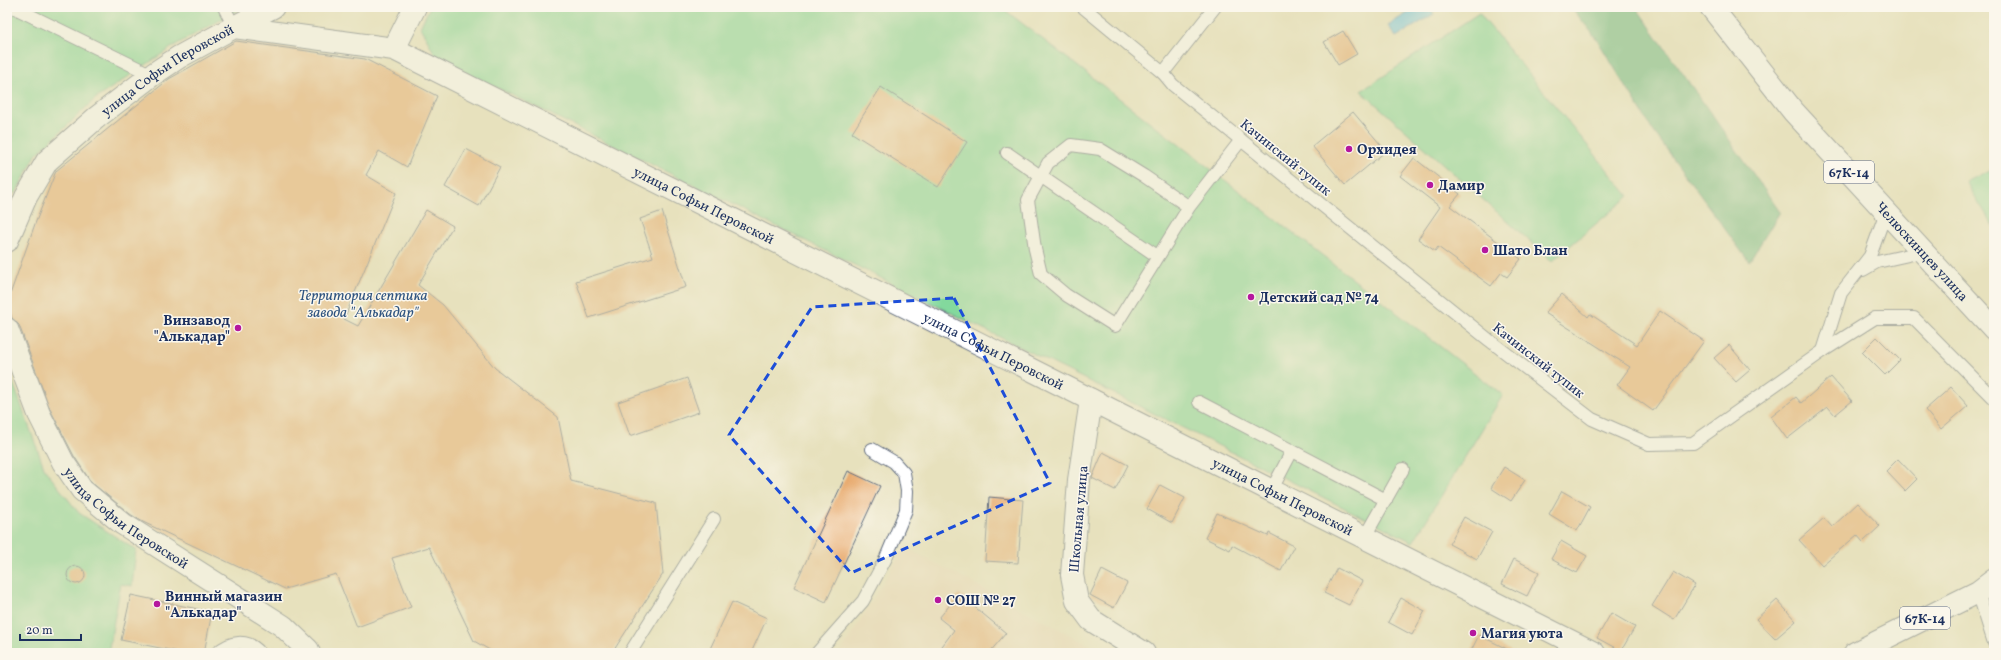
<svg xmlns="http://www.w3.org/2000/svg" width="2001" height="660" viewBox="0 0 2001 660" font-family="Vollkorn,serif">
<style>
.built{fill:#ebd8ba}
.green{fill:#83d99d;stroke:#4f847e}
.forest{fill:#6ab984;stroke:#427471}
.water{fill:#6ac4e8;stroke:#427aa3}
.building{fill:#e8aa6e}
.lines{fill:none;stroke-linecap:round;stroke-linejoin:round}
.service-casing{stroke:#626d7f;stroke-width:14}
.minor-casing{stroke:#626d7f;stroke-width:24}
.tertiary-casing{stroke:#626d7f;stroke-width:24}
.primary-casing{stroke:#626d7f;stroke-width:24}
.service{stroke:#fff;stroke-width:12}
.minor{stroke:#fff;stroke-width:22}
.tertiary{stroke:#fff;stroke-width:22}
.primary{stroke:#fff;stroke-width:22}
.marked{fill:none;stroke:#1d4ed8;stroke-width:3;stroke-dasharray:8 5;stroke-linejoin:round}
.poi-dot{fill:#b5179e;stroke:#fbf7ec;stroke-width:1.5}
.labels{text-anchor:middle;stroke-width:3;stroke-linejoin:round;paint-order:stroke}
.shield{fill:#fbf7ec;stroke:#5e6b89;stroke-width:1}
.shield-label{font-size:13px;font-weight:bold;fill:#1b2f5e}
.street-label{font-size:14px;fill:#1b2f5e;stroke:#fbf7ec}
.poi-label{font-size:14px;font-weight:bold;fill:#1b2f5e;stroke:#fbf7ec;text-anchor:start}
.water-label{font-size:15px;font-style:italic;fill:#2f5480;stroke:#fbf7ec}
</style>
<rect width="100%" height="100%" fill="#fbf7ec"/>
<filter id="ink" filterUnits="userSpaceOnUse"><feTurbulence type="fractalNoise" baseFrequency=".025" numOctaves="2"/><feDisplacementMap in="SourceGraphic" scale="8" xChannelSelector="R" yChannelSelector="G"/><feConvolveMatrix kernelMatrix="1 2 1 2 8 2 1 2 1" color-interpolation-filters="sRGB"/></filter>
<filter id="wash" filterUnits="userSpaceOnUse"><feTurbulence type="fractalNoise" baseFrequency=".012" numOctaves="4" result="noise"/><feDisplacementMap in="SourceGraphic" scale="16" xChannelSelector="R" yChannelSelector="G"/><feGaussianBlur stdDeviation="0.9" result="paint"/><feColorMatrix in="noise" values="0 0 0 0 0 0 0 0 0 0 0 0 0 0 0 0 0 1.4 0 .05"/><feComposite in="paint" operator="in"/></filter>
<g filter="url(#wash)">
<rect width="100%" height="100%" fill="#e7e1bd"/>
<polygon class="built" points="905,547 1104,653 840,653"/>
<g class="green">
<polygon points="7,7 244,7 177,44 95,99 36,155 16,193 7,194"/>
<polygon points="430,7 1001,7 1503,395 1413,542 437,58 420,27"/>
<polygon points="1479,13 1629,196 1552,261 1361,91"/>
<polygon points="1994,168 1994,227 1966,182"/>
<polygon points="7,366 45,470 79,513 136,550 132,586 121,584 108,653 29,653 7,650"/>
</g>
<polygon class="forest" points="1571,7 1636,7 1780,212 1749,262 1654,132 1596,38"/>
<polygon class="water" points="1418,7 1429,7 1434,14 1396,37 1388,25"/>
<g id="blocks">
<g class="building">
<polygon points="1343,31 1357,54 1338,65 1324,42"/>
<polygon points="236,41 365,59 437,96 407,167 379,151 366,175 396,193 344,319 358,326 426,210 453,226 418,285 443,305 495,368 558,417 571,481 656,503 663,574 612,653 495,653 474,641 429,547 392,558 411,607 357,627 336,574 285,589 143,522 130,514 91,482 74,456 50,409 19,325 12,318 7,303 35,224 56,171 169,79"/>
<polygon points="881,87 967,142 938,187 852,133"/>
<polygon points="1353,112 1386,151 1345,185 1312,146"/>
<polygon points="466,149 500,167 479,206 445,187"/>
<polygon points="1414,158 1460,194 1450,206 1521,259 1507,277 1501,273 1491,286 1438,247 1435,251 1418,239 1440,207 1400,176"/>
<polygon points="662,211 686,287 589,318 576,281 653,257 640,219"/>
<polygon points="1562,294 1588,317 1590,314 1637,345 1660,311 1704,341 1653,411 1617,385 1630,367 1545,313"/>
<polygon points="1877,337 1900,360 1885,375 1862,352"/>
<polygon points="1729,345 1750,370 1736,382 1714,358"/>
<polygon points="1831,377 1852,401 1835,415 1828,407 1787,439 1771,417 1796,397 1801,403"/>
<polygon points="687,378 699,412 630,436 618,402"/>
<polygon points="1951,387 1968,406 1941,429 1925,410"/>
<polygon points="1103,452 1128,465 1115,490 1092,478"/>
<polygon points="1898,459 1917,479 1905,491 1886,471"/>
<polygon points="1504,467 1525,480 1511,501 1491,488"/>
<polygon points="848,471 880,486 826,602 794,587"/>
<polygon points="1160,485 1185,498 1172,523 1147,509"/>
<polygon points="1562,491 1590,507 1577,531 1549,514"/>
<polygon points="989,497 1023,500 1018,563 985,561"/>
<polygon points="1858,503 1880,526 1863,542 1857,535 1822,565 1799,540 1824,518 1832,527"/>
<polygon points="1217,513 1268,536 1269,533 1294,546 1281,571 1232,545 1230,550 1205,538"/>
<polygon points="1464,517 1492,532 1477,559 1449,544"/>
<polygon points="1561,541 1587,556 1577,573 1551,559"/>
<polygon points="1514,559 1539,572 1527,596 1502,584"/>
<circle cx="76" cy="575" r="9"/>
<polygon points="1337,568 1362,581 1349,605 1324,593"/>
<polygon points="1102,570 1127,583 1114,608 1090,595"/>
<polygon points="1673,572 1695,585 1674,620 1652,606"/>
<polygon points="959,594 1006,633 989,653 937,653 954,630 939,618"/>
<polygon points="131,595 212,612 204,653 184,653 121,640"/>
<polygon points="1401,598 1425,611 1412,635 1388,622"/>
<polygon points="1777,600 1796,621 1775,639 1756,619"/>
<polygon points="732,602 767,618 751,653 708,653"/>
<polygon points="1611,613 1635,627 1621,651 1597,638"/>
<polygon points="1479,635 1515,653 1470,653"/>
</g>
</g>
</g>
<g filter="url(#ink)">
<use href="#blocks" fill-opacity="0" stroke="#626d7f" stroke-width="1"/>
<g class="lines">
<g class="service-casing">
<g id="service">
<polyline points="13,7 152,75"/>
<polyline points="224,7 234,27"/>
<polyline points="1083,7 1163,73"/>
<polyline points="1215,7 1163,73 1173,85 1489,340 1592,419 1649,444 1693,443 1823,351 1875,318 1914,318 1994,399"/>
<polyline points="1007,153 1157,256"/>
<polyline points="1189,207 1144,176 1100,149 1071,145 1048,163 1028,200 1035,249 1041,274 1066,295 1115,326 1189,207 1241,140"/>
<polyline points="1863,270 1877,262 1922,252"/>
<polyline points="1823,351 1841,293 1870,256 1886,212"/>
<polyline points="1199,402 1386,500"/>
<polyline points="1271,491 1292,451"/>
<polyline points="1364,538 1403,469"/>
<polyline points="1978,592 1994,643"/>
<path d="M 217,653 C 229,641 248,638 260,653"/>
<polyline points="630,653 714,519"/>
<polyline points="817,653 863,601 885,560 906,510 907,491 904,473 894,462 872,449"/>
</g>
</g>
<g class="minor-casing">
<polyline id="minor" points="1091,400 1079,480 1072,575 1077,601 1091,620 1144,653"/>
</g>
<g class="tertiary-casing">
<g id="tertiary">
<polyline points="234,27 273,7"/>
<polyline points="394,49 415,7"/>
<path id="s1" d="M 7,241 L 26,197 L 47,161 L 96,118 L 152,75 L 179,57 L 234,27 L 394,49 L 1594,653"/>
<path id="s2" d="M 7,329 L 39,414 L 63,462 L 82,490 L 123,524 L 283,626 L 308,650 L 309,653"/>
</g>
</g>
<g class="primary-casing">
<g id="primary">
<path id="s3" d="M 1711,7 L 1793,111 L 1994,329"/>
<polyline points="1855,653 1978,592 1994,580"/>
</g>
</g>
<use href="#service" class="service"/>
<use href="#minor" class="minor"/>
<use href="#tertiary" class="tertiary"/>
<use href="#primary" class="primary"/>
</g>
</g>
<path d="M0 0H2001V660H0ZM 954,298 L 1050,483 L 851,573 L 729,435 L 812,307 Z" fill="#e7e1bd" fill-opacity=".55" fill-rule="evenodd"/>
<path class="marked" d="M 954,298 L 1050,483 L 851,573 L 729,435 L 812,307 Z"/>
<g class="poi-dot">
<circle cx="1349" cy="149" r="4"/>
<circle cx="1430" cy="185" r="4"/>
<circle cx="1485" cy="250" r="4"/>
<circle cx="1251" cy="297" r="4"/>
<circle cx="238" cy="328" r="4"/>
<circle cx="938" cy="600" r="4"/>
<circle cx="157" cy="604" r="4"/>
<circle cx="1473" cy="633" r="4"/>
</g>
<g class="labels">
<g class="shield">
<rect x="1824" y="161" width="50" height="22" rx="3"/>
<rect x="1900" y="607" width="50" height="22" rx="3"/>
</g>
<g class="shield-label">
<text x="1849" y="177">67К-14</text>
<text x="1925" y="623">67К-14</text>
</g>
<g class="street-label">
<text dy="5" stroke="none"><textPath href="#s1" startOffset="241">улица Софьи Перовской</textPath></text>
<text transform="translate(1286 157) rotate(39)" y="5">Качинский тупик</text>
<text dy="5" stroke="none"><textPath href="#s1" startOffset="829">улица Софьи Перовской</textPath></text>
<text dy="5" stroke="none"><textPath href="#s3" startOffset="323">Челюскинцев улица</textPath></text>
<text dy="5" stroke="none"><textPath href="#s1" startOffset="1153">улица Софьи Перовской</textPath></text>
<text transform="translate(1539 360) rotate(38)" y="5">Качинский тупик</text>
<text dy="5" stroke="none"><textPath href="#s1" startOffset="1477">улица Софьи Перовской</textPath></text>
<text dy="5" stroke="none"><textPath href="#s2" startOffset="230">улица Софьи Перовской</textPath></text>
<text transform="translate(1078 519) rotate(-85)" y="5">Школьная улица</text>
</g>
<g class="poi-label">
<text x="1357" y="154">Орхидея</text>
<text x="1438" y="190">Дамир</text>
<text x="1493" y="255">Шато Блан</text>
<text x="1259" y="302">Детский сад № 74</text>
<text x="230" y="325" text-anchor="end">Винзавод<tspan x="230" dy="16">"Алькадар"</tspan></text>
<text x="165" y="601">Винный магазин<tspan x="165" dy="16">"Алькадар"</tspan></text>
<text x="946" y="605">СОШ № 27</text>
<text x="1481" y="638">Магия уюта</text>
</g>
<g class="water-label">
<text x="363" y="300">Территория септика<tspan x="363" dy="17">завода "Алькадар"</tspan></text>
</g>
</g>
<rect width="2001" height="660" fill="none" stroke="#fbf7ec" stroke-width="24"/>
<path d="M20 634v6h61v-6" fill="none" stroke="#1b2f5e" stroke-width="2"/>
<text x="26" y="634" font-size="12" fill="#1b2f5e" stroke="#fbf7ec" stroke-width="3" paint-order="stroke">20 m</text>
</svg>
